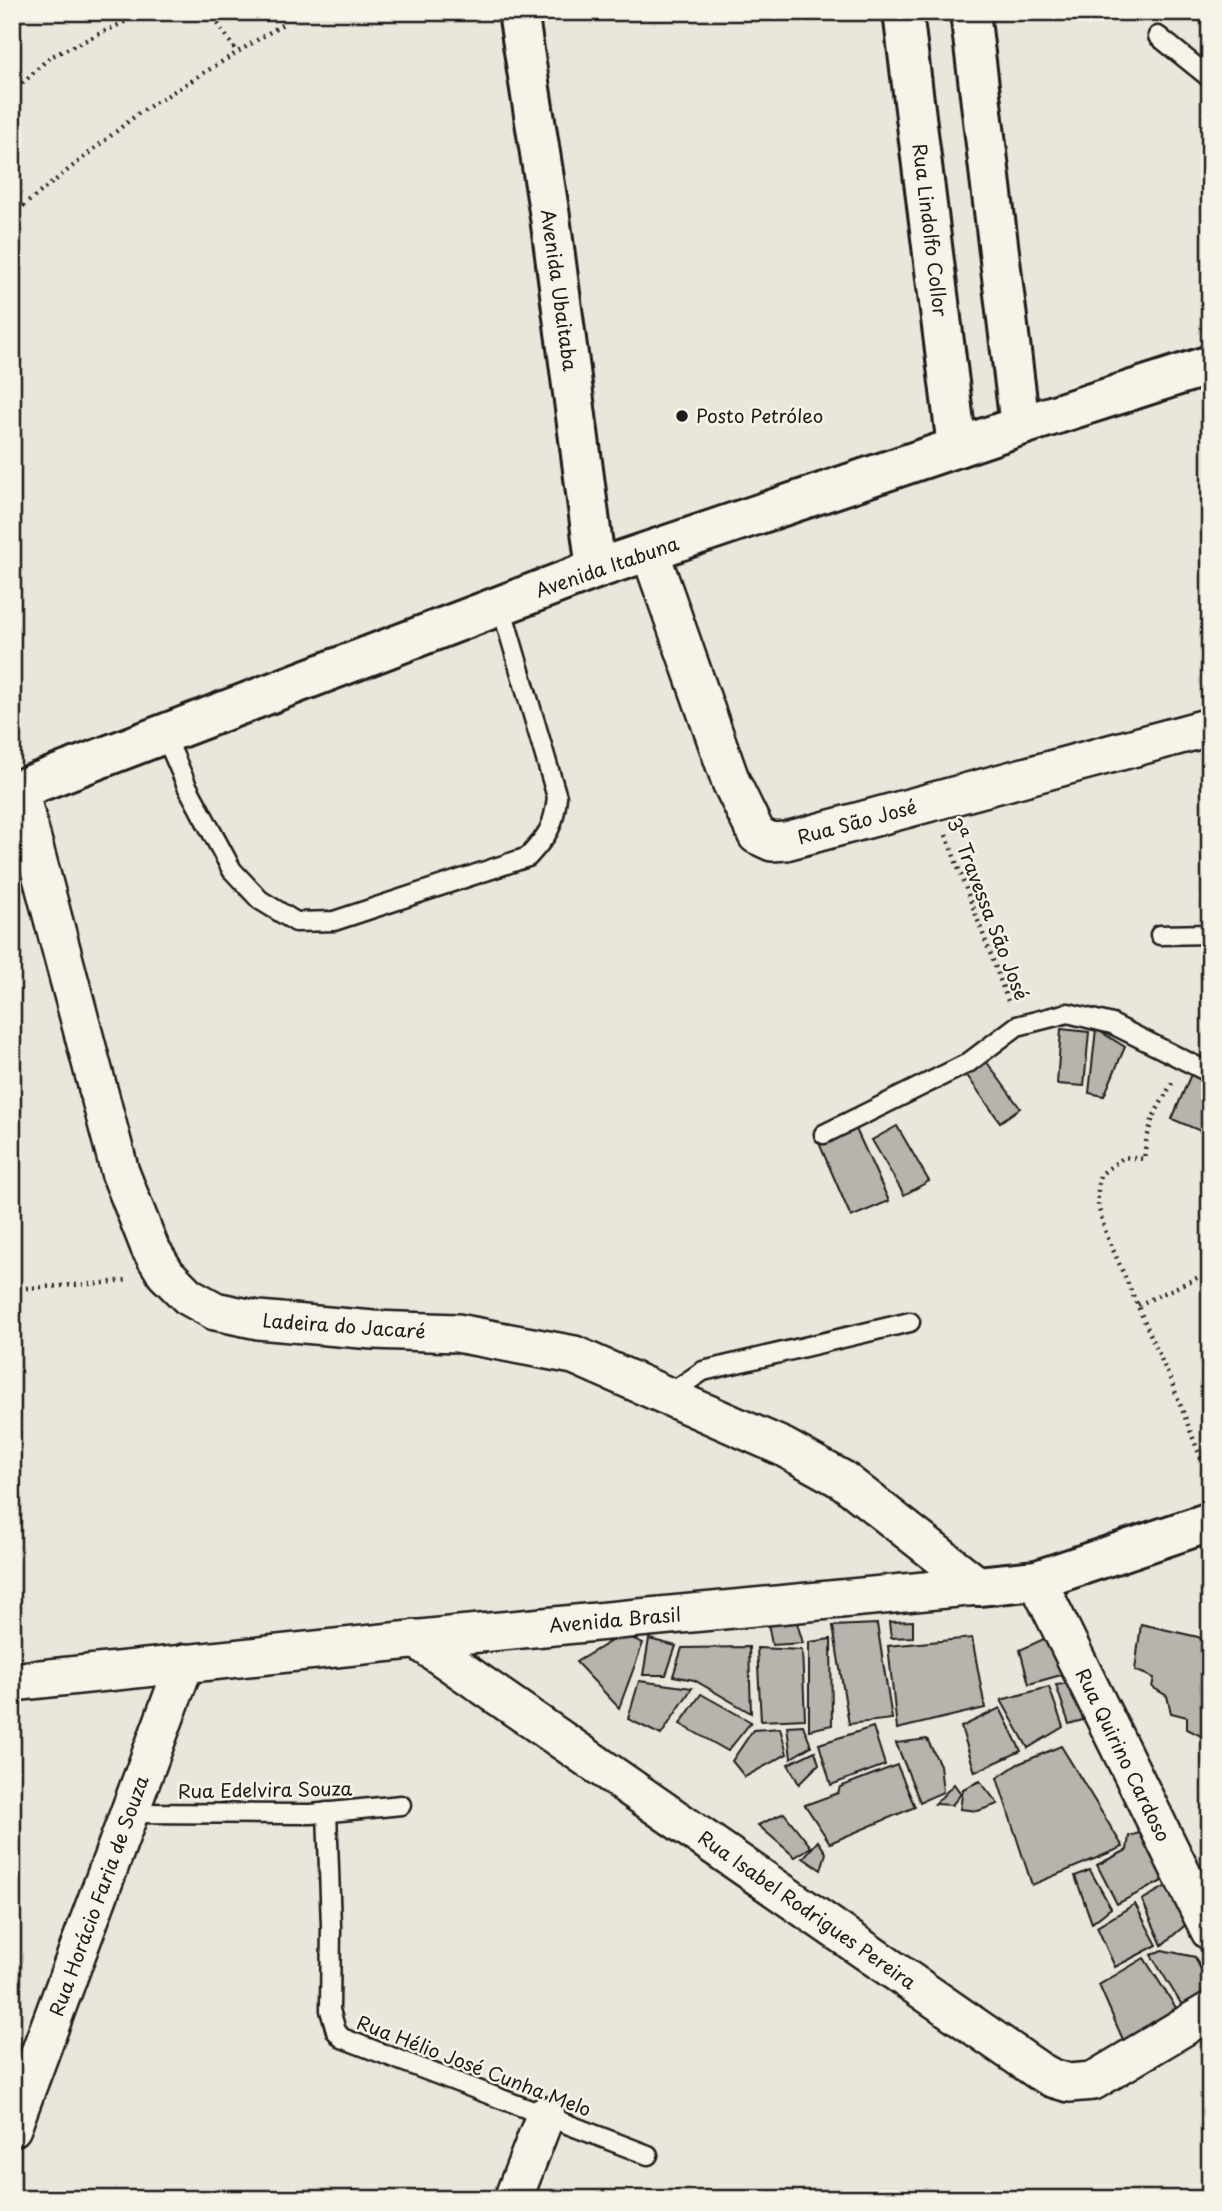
<svg xmlns="http://www.w3.org/2000/svg" width="1222" height="2211" viewBox="0 0 1222 2211" font-family="'Playpen Sans',sans-serif">
<style>
.building{fill:#b6b4ac;stroke:#1c1c1c;stroke-width:2}
.lines{fill:none;stroke-linecap:round;stroke-linejoin:round}
.lane-casing{stroke:#1c1c1c;stroke-width:23}
.street-casing{stroke:#1c1c1c;stroke-width:42}
.secondary-casing{stroke:#1c1c1c;stroke-width:44}
.primary-casing{stroke:#1c1c1c;stroke-width:44}
.path{stroke:#1c1c1c;stroke-width:4.5;stroke-dasharray:2 5;stroke-linecap:butt}
.lane{stroke:#f7f3e8;stroke-width:18}
.street{stroke:#f7f3e8;stroke-width:37}
.secondary{stroke:#f7f3e8;stroke-width:38}
.primary{stroke:#f7f3e8;stroke-width:38}
.poi-dot{fill:#1c1c1c;stroke:#f7f3e8;stroke-width:2.5}
.labels{text-anchor:middle;stroke-width:5;stroke-linejoin:round;paint-order:stroke}
.street-label{font-size:19px;fill:#1c1c1c;stroke:#f7f3e8}
.poi-label{font-size:19px;fill:#1c1c1c;stroke:#f7f3e8;text-anchor:start}
</style>
<rect width="100%" height="100%" fill="#eae6dc"/>
<filter id="ink" filterUnits="userSpaceOnUse"><feTurbulence type="fractalNoise" baseFrequency=".0143" numOctaves="2"/><feDisplacementMap in="SourceGraphic" scale="14" xChannelSelector="R" yChannelSelector="G"/><feConvolveMatrix kernelMatrix="1 2 1 2 8 2 1 2 1" color-interpolation-filters="sRGB"/></filter>
<g filter="url(#ink)">
<g class="building">
<polygon points="1061,1029 1089,1032 1084,1086 1057,1084"/>
<polygon points="1096,1029 1125,1047 1104,1096 1089,1093"/>
<polygon points="986,1061 1020,1108 1000,1122 966,1074"/>
<polygon points="1191,1074 1210,1082 1210,1135 1172,1119"/>
<polygon points="897,1126 929,1181 904,1195 872,1140"/>
<polygon points="855,1127 889,1201 851,1217 819,1143"/>
<polygon points="913,1621 913,1637 891,1638 889,1622"/>
<polygon points="768,1623 797,1623 803,1643 772,1645"/>
<polygon points="877,1624 892,1719 849,1724 833,1626"/>
<polygon points="1141,1624 1198,1637 1210,1644 1210,1748 1207,1746 1203,1737 1187,1729 1187,1717 1171,1713 1167,1696 1152,1687 1154,1678 1135,1670"/>
<polygon points="623,1634 643,1643 619,1708 576,1662"/>
<polygon points="1052,1635 1068,1673 1029,1684 1020,1650"/>
<polygon points="972,1638 985,1708 897,1729 888,1646"/>
<polygon points="649,1639 676,1646 666,1675 643,1675"/>
<polygon points="831,1639 832,1725 809,1730 809,1642"/>
<polygon points="749,1647 751,1713 694,1680 673,1676 682,1648"/>
<polygon points="757,1648 802,1650 805,1719 761,1721"/>
<polygon points="639,1681 692,1688 661,1735 628,1719"/>
<polygon points="1078,1682 1093,1717 1069,1724 1056,1685"/>
<polygon points="1049,1687 1063,1727 1028,1748 1001,1700"/>
<polygon points="701,1694 751,1722 728,1751 680,1724"/>
<polygon points="1000,1708 1021,1751 975,1772 961,1727"/>
<polygon points="803,1725 811,1746 791,1758 787,1726"/>
<polygon points="873,1727 885,1765 831,1785 819,1744"/>
<polygon points="780,1728 787,1754 745,1777 732,1761 753,1730"/>
<polygon points="927,1739 940,1765 943,1792 920,1802 896,1743"/>
<polygon points="1061,1746 1123,1847 1032,1885 997,1778 1018,1764"/>
<polygon points="815,1751 819,1764 799,1784 788,1764"/>
<polygon points="897,1765 915,1807 830,1843 805,1805 838,1793 840,1787"/>
<polygon points="980,1781 998,1804 978,1811 960,1809 963,1789"/>
<polygon points="954,1784 961,1794 952,1805 935,1804"/>
<polygon points="784,1813 811,1847 795,1857 758,1825"/>
<polygon points="1150,1830 1172,1876 1117,1904 1097,1865 1127,1850 1129,1836"/>
<polygon points="818,1841 826,1853 821,1870 803,1858"/>
<polygon points="1090,1870 1111,1908 1092,1923 1075,1876"/>
<polygon points="1170,1884 1190,1921 1162,1945 1142,1900"/>
<polygon points="1135,1904 1157,1945 1115,1967 1097,1927"/>
<polygon points="1162,1950 1195,1957 1210,1988 1210,1996 1185,2010 1151,1955"/>
<polygon points="1144,1958 1178,2011 1124,2042 1099,1985"/>
</g>
<g class="lines">
<g class="lane-casing">
<g id="lane">
<polyline points="1158,36 1210,78"/>
<path d="M 165,735 L 187,786 L 232,870 L 260,900 L 296,922 L 334,921 L 528,857 C 548,835 554,827 557,797 L 501,606"/>
<polyline points="1160,935 1210,934"/>
<polyline points="824,1134 968,1063 1017,1026 1068,1013 1112,1024 1210,1073"/>
<polyline points="666,1396 703,1371 910,1322"/>
<polyline points="327,1812 331,1926 330,2010 336,2031 342,2038 648,2155"/>
<polyline points="130,1813 311,1814 401,1805"/>
</g>
</g>
<g class="street-casing">
<g id="street">
<polyline points="650,552 731,782 757,835 772,842 786,841 1210,727"/>
<polyline points="19,790 120,1172 150,1248 166,1274 188,1296 215,1311 258,1320 373,1330 457,1333 574,1355 783,1447 843,1480 978,1586"/>
<polyline points="1037,1580 1210,1931"/>
<polyline points="416,1639 1039,2071 1052,2078 1069,2083 1093,2081 1210,2011"/>
<polyline points="12,1682 459,1635 978,1586"/>
<polyline points="12,2128 185,1663"/>
<polyline points="513,2199 545,2116"/>
</g>
</g>
<g class="secondary-casing">
<g id="secondary">
<polyline points="518,12 550,217 596,569"/>
<polyline points="978,1586 1037,1580 1210,1522"/>
</g>
</g>
<g class="primary-casing">
<g id="primary">
<polyline points="903,12 957,447"/>
<polyline points="970,12 1020,426"/>
<polyline points="12,792 596,569 1020,426 1210,365"/>
</g>
</g>
<g class="path">
<polyline points="210,12 237,52"/>
<polyline points="12,93 50,57 146,12"/>
<polyline points="12,215 139,113 283,24 281,12"/>
<polyline points="946,835 1008,1001"/>
<path d="M 1172,1083 L 1153,1117 L 1146,1142 L 1144,1159 L 1124,1157 L 1100,1175 C 1095,1201 1099,1211 1107,1236 L 1173,1386 L 1210,1482"/>
<polyline points="12,1289 104,1283 127,1280"/>
<polyline points="1138,1305 1210,1272"/>
</g>
<use href="#lane" class="lane"/>
<use href="#street" class="street"/>
<use href="#secondary" class="secondary"/>
<use href="#primary" class="primary"/>
</g>
</g>
<circle class="poi-dot" cx="682" cy="416" r="7"/>
<g class="labels">
<g class="street-label">
<text transform="translate(930 230) rotate(83)" y="7">Rua Lindolfo Collor</text>
<text transform="translate(559 290) rotate(82)" y="7">Avenida Ubaitaba</text>
<text transform="translate(607 567) rotate(-19)" y="7">Avenida Itabuna</text>
<text transform="translate(857 822) rotate(-15)" y="7">Rua São José</text>
<text transform="translate(988 909) rotate(69)" y="7">3ª Travessa São José</text>
<text transform="translate(344 1326) rotate(4)" y="7">Ladeira do Jacaré</text>
<text transform="translate(615 1620) rotate(-5)" y="7">Avenida Brasil</text>
<text transform="translate(1123 1755) rotate(64)" y="7">Rua Quirino Cardoso</text>
<text transform="translate(265 1790) rotate(-1)" y="7">Rua Edelvira Souza</text>
<text transform="translate(99 1896) rotate(-70)" y="7">Rua Horácio Faria de Souza</text>
<text transform="translate(807 1910) rotate(35)" y="7">Rua Isabel Rodrigues Pereira</text>
<text transform="translate(474 2066) rotate(21)" y="7">Rua Hélio José Cunha Melo</text>
</g>
<g class="poi-label">
<text x="696" y="423">Posto Petróleo</text>
</g>
</g>
<rect width="1222" height="2211" fill="none" stroke="#f7f3e8" stroke-width="42"/>
<rect x="21" y="21" width="1180" height="2169" fill="none" stroke="#1c1c1c" stroke-width="2.5" filter="url(#ink)"/>
</svg>
